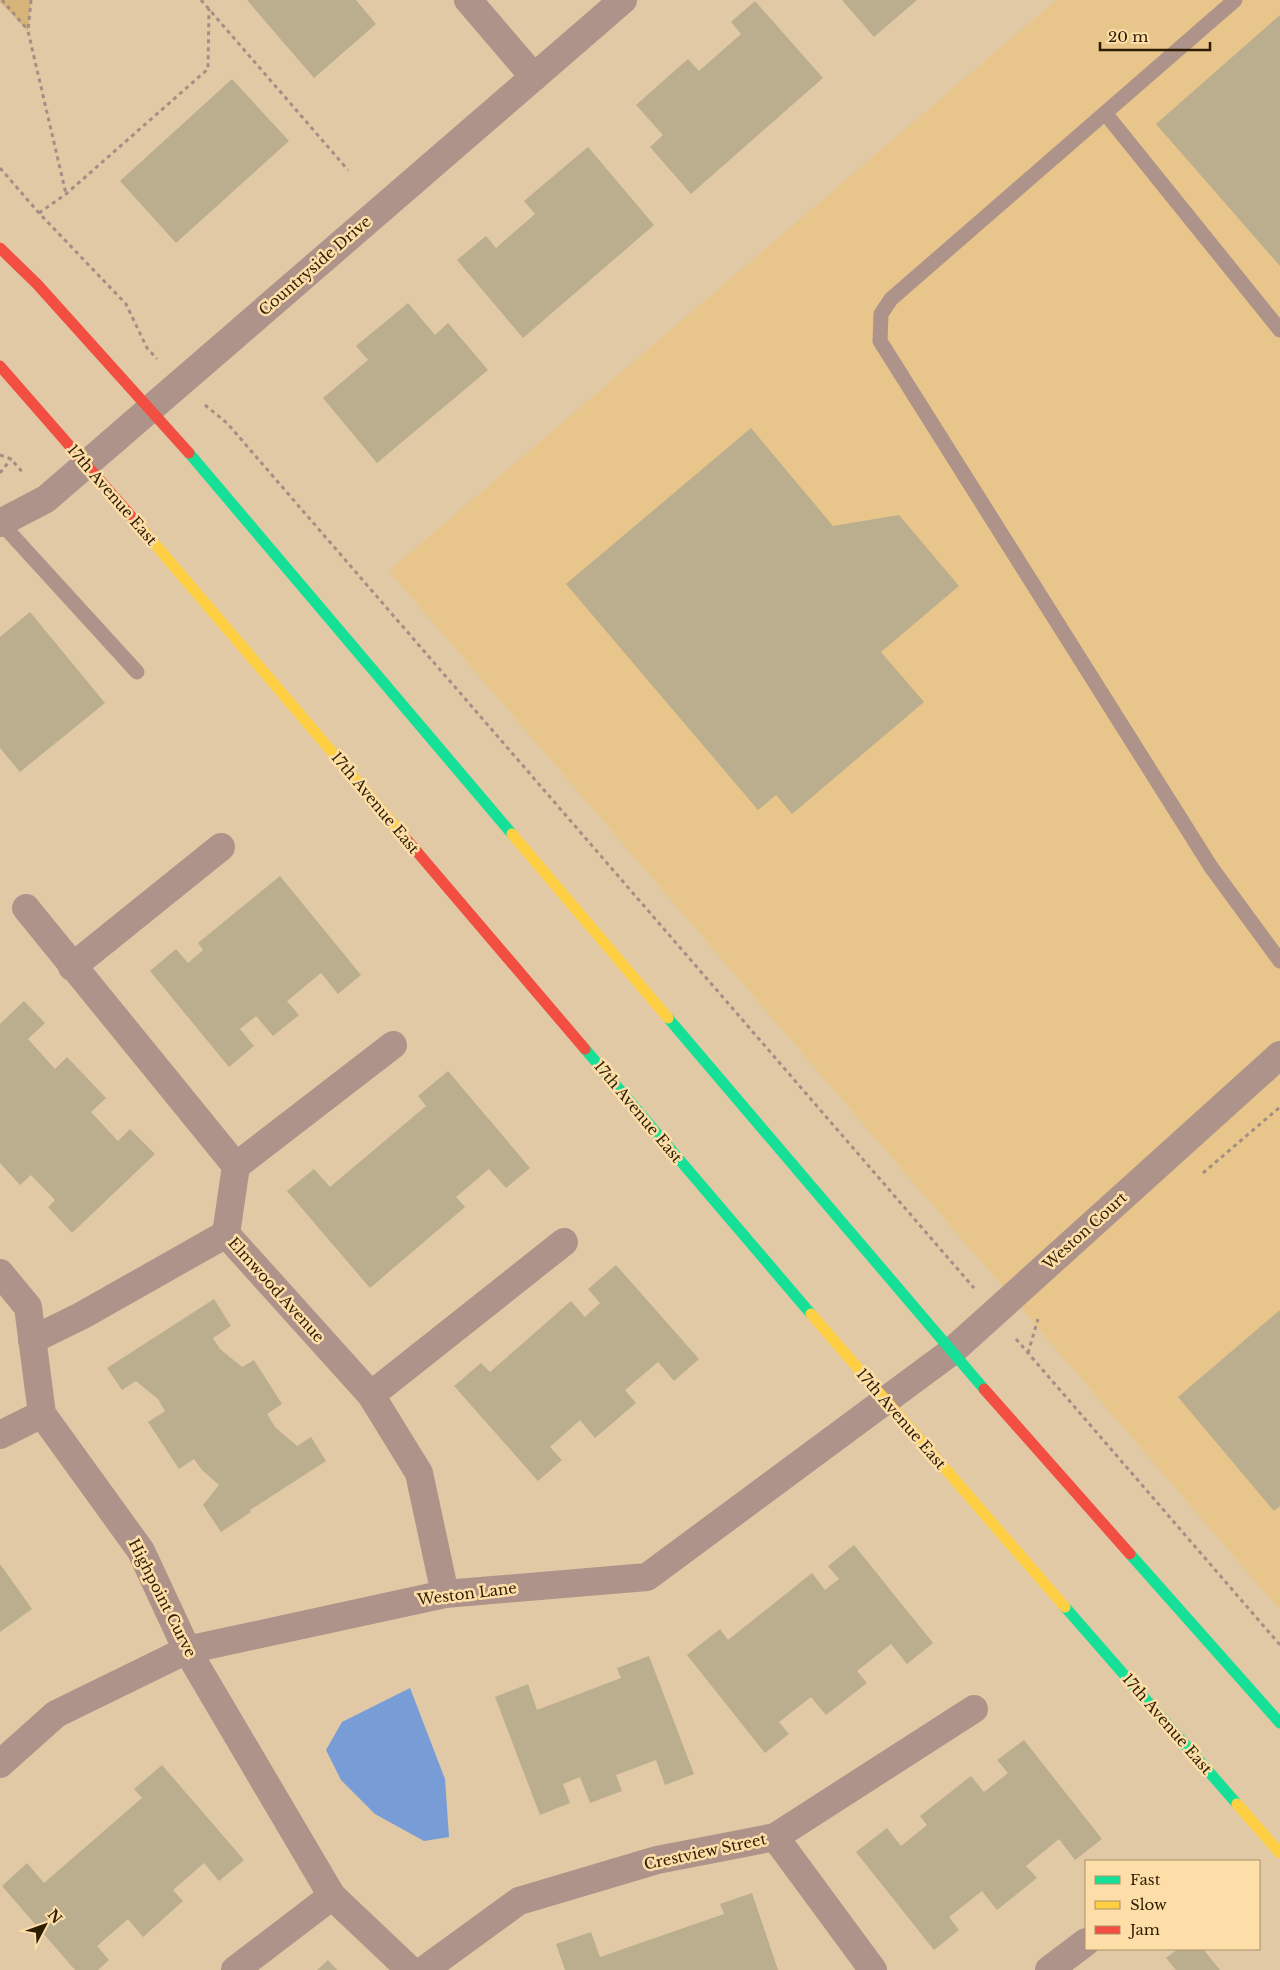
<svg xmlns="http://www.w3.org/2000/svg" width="1280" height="1970" viewBox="0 0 1280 1970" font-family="'Libre Baskerville',serif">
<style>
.built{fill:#e8c58b}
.green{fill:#d6b47a}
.water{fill:#779cd6}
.building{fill:#baae8f}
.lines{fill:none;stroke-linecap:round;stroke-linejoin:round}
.path{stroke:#a48f84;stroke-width:3;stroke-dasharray:4 4;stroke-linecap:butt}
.lane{stroke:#ad938a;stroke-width:15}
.street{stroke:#ad938a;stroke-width:28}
.fast{stroke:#16e098;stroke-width:11}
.slow{stroke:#ffcf43;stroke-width:11}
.jam{stroke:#f24e42;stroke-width:11}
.labels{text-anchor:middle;stroke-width:5;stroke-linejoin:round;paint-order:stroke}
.street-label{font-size:15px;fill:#2d1e02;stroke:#fedea8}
</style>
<rect width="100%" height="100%" fill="#e0c9a4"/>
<polygon class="built" points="1056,0 1280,0 1280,1610 389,571"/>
<polygon class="green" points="0,0 31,0 28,31 0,2"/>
<polygon class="water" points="410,1688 445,1779 449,1837 424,1841 375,1814 341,1780 326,1750 342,1722"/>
<g class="building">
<polygon points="247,0 356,0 376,24 314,78"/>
<polygon points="842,0 917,0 874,37"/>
<polygon points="755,1 823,78 691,194 650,147 663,135 636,105 688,59 699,71 741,34 731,22"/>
<polygon points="1280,15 1280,266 1156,124"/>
<polygon points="232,79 289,141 176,243 120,181"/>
<polygon points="588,147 654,225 523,338 457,260 486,236 496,248 535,214 524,201"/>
<polygon points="408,303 435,335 448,323 488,370 377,463 323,398 368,360 356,346"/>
<polygon points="751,428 833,526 899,515 959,586 881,652 924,702 792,814 776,795 758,810 566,584"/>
<polygon points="30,612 105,703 20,772 0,748 0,637"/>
<polygon points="280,876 361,975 338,994 321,973 287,1001 299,1015 273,1036 256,1016 240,1029 254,1046 229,1067 150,971 176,949 188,963 203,950 198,943"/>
<polygon points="24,1001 45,1023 28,1039 55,1069 67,1057 106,1098 91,1112 118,1141 130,1129 155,1154 72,1233 48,1207 55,1200 31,1175 20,1185 0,1163 0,1024"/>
<polygon points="448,1071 530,1168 506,1188 489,1169 456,1197 465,1207 370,1288 287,1191 314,1169 330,1187 426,1106 418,1096"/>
<polygon points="616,1265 699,1359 674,1381 658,1362 625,1390 636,1403 595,1438 580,1420 550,1447 562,1460 538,1481 454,1386 481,1363 490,1372 571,1301 585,1317 600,1303 588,1289"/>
<polygon points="214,1299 231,1326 213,1338 220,1349 242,1367 254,1360 282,1404 267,1414 275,1427 297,1446 311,1437 326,1461 250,1510 251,1512 221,1532 203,1505 219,1485 202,1470 194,1459 179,1469 148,1422 165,1411 158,1399 136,1381 122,1390 107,1368"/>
<polygon points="1280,1310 1280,1506 1274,1511 1178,1397"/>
<polygon points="854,1545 933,1643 907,1664 891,1644 857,1671 867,1683 826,1715 811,1697 779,1722 789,1734 765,1753 687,1655 720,1629 728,1640 812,1573 825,1590 839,1579 828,1566"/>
<polygon points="0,1564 32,1609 0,1632"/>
<polygon points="649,1656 694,1774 665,1785 656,1760 616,1775 622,1791 590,1803 580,1777 563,1784 570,1803 540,1815 495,1697 528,1684 537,1710 621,1678 617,1668"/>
<polygon points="1024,1740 1102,1839 1075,1860 1059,1839 1026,1866 1037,1878 997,1910 982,1891 949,1917 959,1930 934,1950 856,1852 887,1828 901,1846 927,1825 920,1816 971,1776 984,1792 1008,1773 997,1760"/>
<polygon points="162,1765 244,1860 219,1881 204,1863 173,1890 183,1901 143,1937 128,1919 97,1946 109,1960 98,1970 75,1970 2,1886 27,1863 44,1883 142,1798 134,1789"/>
<polygon points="752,1893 778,1970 565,1970 556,1944 591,1932 600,1957 724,1914 720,1904"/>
<polygon points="1178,1949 1203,1949 1220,1970 1176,1970 1166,1958"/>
<polygon points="328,1960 337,1970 317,1970"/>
</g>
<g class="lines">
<g class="path">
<polyline points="2,0 28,30"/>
<polyline points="31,0 28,31 66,194"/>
<polyline points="201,0 348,170"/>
<polyline points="0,168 39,213 126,304 147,348 157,359"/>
<polyline points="39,213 66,194 208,69 209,9"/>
<polyline points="205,405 227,423 974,1288"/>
<polyline points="0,455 11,459 24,474"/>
<polyline points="0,473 11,459"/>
<polyline points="1203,1173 1280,1107"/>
<polyline points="1016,1339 1280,1645"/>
<polyline points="1028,1353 1038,1319"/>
</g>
<g class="lane">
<polyline points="1235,0 891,299 881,314 880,341 1211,867 1280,961"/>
<polyline points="1105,113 1280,330"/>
<polyline points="1,523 137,672"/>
</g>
<g class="street">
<polyline points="468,0 534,77"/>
<polyline points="0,523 46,499 623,0"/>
<polyline points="26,908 236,1166 226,1234 371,1395 419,1473 445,1594"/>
<polyline points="72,967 221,847"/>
<polyline points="236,1166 393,1045"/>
<polyline points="0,1273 28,1307 42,1414 141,1551 187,1650 332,1896 410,1970"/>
<polyline points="32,1340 81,1316 226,1234"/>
<polyline points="371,1395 564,1242"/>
<polyline points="0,1435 42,1414"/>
<polyline points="0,1764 56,1714 187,1650 445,1594 647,1577 951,1352 1280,1055"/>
<polyline points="775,1837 873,1970"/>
<polyline points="235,1970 332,1896"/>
<polyline points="424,1970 519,1901 657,1860 775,1837 974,1709"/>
<polyline points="1049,1970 1086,1942"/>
</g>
<g class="fast">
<polyline points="189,453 512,834"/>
<polyline points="668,1018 984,1389"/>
<polyline points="585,1049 811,1314"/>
<polyline points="1130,1554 1280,1723"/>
<polyline points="1065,1607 1237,1804"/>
</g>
<g class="slow">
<polyline points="131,516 407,840"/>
<polyline points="512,834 668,1018"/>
<polyline points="811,1314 1065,1607"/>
<polyline points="1237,1804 1280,1853"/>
</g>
<g class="jam">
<polyline points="0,248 37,284 189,453"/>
<polyline points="0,366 131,516"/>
<polyline points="407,840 585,1049"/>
<polyline points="984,1389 1130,1554"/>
</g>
</g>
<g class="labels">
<g class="street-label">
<text transform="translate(315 266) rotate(-41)" y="5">Countryside Drive</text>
<text transform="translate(112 495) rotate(49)" y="5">17th Avenue East</text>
<text transform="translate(375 803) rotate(50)" y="5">17th Avenue East</text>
<text transform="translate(638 1112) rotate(50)" y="5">17th Avenue East</text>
<text transform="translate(1085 1231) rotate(-42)" y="5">Weston Court</text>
<text transform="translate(276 1290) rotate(48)" y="5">Elmwood Avenue</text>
<text transform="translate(901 1419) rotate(49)" y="5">17th Avenue East</text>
<text transform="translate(467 1594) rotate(-7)" y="5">Weston Lane</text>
<text transform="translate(162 1598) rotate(63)" y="5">Highpoint Curve</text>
<text transform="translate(1167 1724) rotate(49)" y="5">17th Avenue East</text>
<text transform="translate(705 1852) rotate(-12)" y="5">Crestview Street</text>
</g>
</g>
<rect x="1085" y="1860" width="175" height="90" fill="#fedea8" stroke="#aa9166"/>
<rect x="1095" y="1876" width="25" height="8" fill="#16e098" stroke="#aa9166"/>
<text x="1130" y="1885" font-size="15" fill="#2d1e02">Fast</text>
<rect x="1095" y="1901" width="25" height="8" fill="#ffcf43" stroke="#aa9166"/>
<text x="1130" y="1910" font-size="15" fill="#2d1e02">Slow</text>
<rect x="1095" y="1926" width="25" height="8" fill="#f24e42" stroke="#aa9166"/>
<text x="1130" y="1935" font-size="15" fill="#2d1e02">Jam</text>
<g transform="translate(45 1925) rotate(49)" stroke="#fedea8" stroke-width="4" paint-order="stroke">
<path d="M0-4L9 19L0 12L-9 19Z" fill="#2d1e02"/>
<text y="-8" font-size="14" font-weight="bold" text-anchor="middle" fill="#2d1e02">N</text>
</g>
<path d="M1100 42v8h110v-8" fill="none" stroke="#2d1e02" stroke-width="2.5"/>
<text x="1108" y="42" font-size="15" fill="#2d1e02" stroke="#fedea8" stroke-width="4" paint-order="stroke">20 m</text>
</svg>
